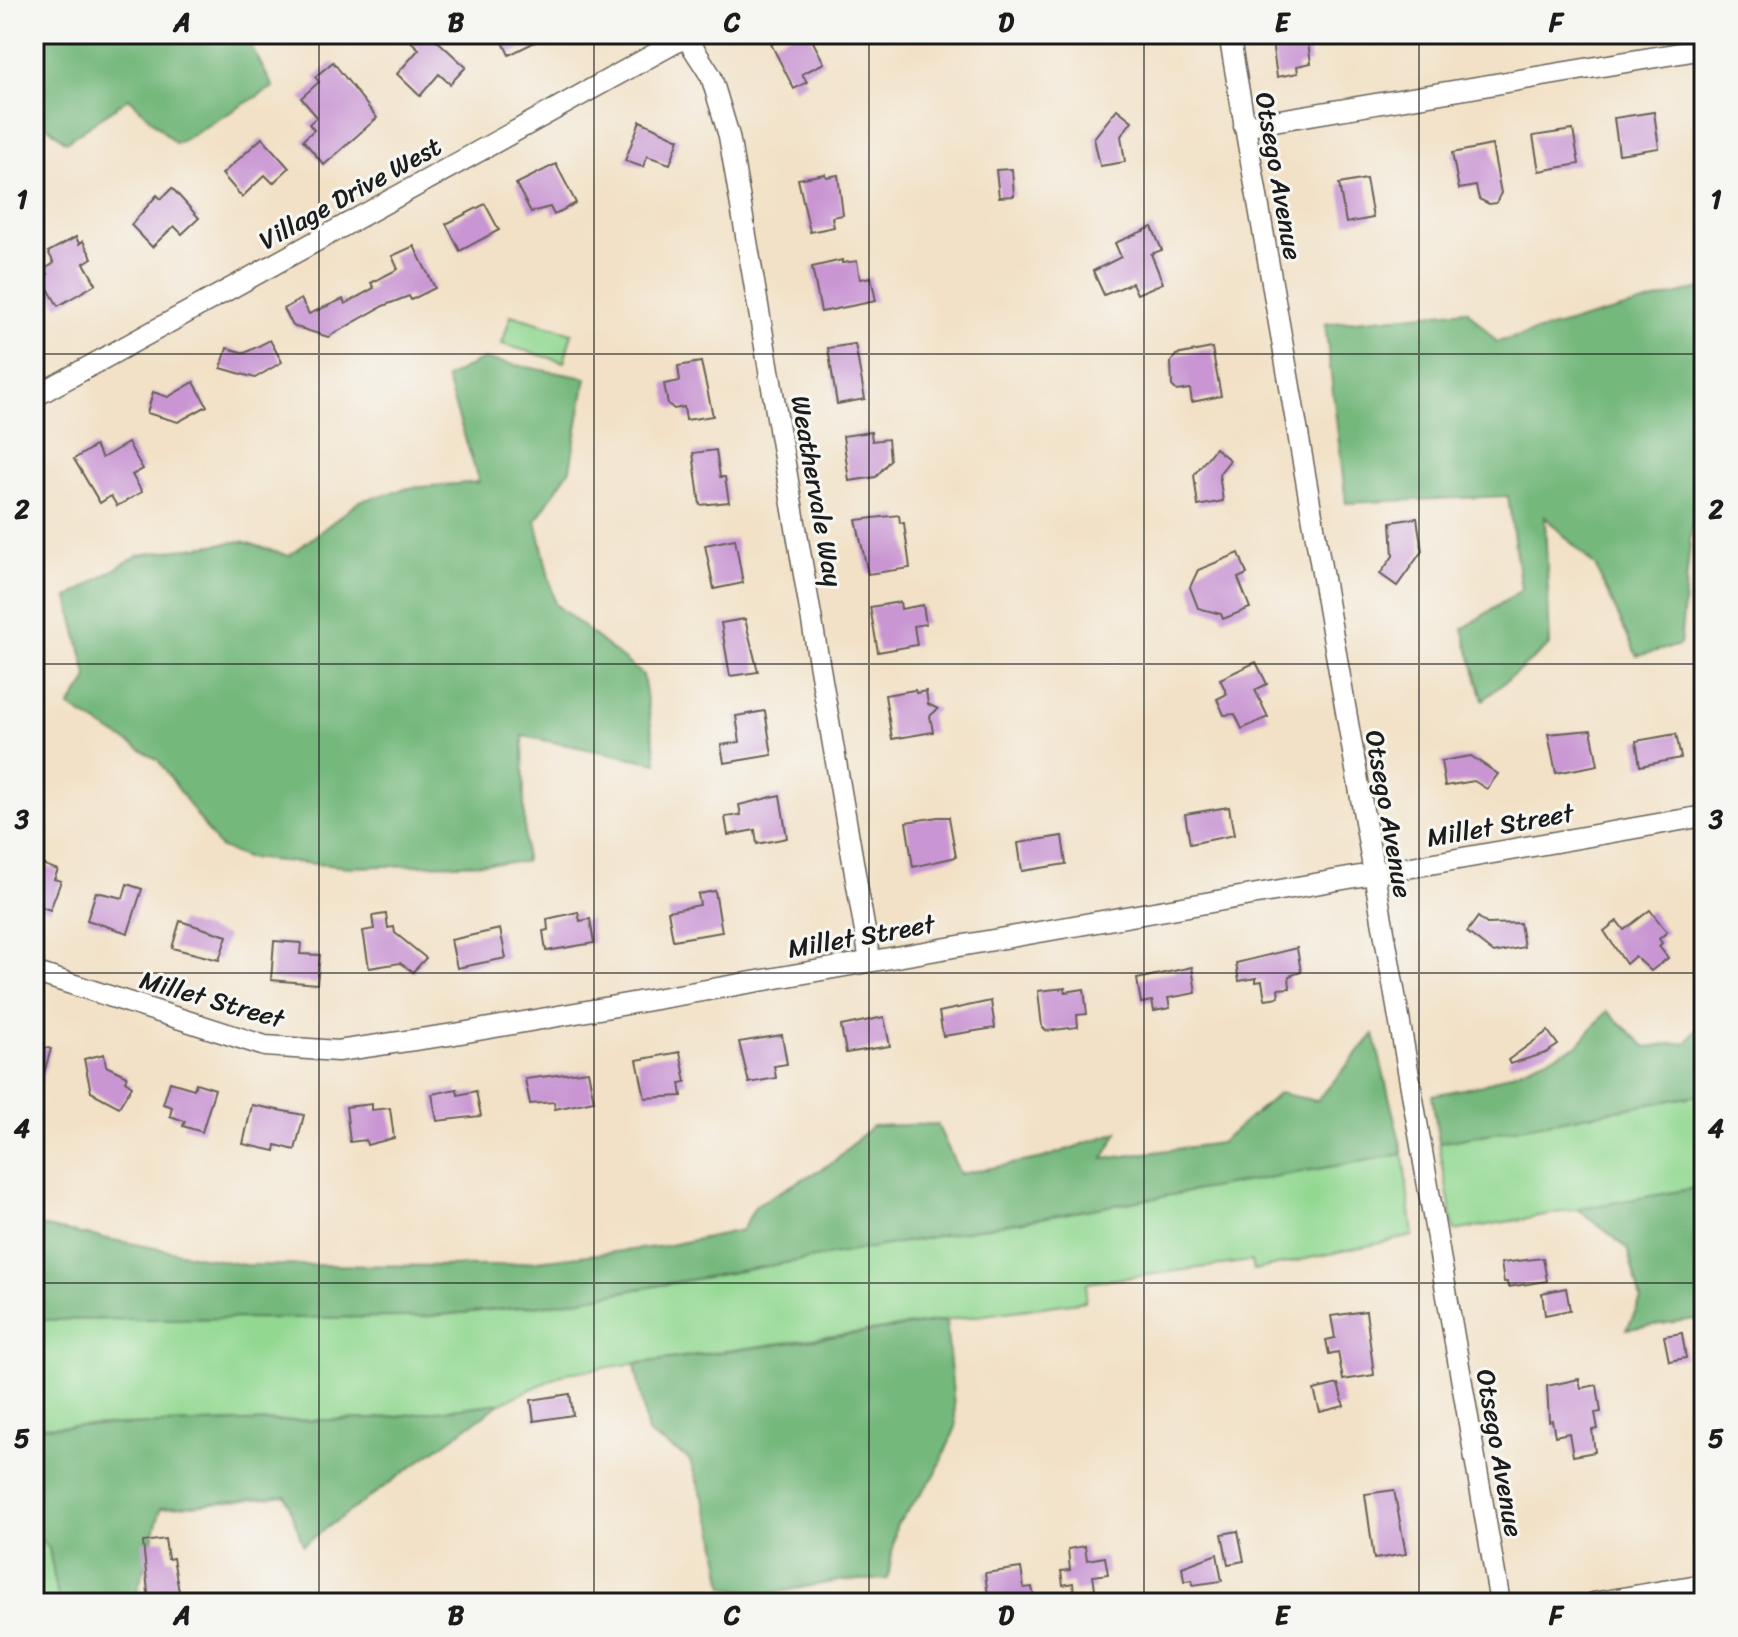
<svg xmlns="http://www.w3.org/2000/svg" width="1738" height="1637" viewBox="0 0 1738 1637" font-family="Sriracha,sans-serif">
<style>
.green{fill:#92d891;stroke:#577a56;stroke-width:2}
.forest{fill:#75b87b;stroke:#486a4c;stroke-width:2}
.building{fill:#c996d3}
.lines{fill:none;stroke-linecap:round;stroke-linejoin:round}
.minor-casing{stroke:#676158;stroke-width:23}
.minor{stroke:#fff;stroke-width:20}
.grid{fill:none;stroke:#1c1c1c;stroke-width:2;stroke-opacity:0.55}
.labels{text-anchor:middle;stroke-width:6;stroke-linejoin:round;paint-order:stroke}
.street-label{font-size:26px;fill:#1c1c1c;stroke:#f6f6f2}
.neatline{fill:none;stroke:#1c1c1c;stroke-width:3}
.grid-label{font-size:26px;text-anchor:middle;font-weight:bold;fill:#1c1c1c}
</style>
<rect width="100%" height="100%" fill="#f6f6f2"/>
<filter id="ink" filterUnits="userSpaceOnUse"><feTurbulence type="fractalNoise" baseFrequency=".0125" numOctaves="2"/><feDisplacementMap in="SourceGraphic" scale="16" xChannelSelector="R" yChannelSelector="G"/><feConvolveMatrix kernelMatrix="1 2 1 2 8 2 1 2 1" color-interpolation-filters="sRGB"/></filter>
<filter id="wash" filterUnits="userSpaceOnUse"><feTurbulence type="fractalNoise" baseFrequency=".006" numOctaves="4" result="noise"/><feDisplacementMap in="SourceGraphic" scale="32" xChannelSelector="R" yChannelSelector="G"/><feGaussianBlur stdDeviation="1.8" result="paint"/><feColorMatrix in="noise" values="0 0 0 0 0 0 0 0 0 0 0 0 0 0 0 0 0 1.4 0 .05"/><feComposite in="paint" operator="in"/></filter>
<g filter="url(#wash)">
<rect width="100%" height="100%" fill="#f2e1c6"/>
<g class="green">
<polygon points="511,315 572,333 564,362 502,344"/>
<polygon points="1704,1094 1704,1187 1454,1231 1439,1143"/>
<polygon points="1403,1154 1413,1236 1254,1270 1251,1261 1087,1283 1085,1301 566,1373 501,1403 374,1419 34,1427 34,1320 428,1316 553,1304"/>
<polygon points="34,1532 49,1548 59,1603 38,1603 34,1596"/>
</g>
<g class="forest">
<polygon points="34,34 245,34 273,87 176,144 129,98 66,142 34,115"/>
<polygon points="1704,287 1704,474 1696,481 1680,645 1637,656 1595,566 1545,517 1550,645 1483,700 1463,629 1521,590 1508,496 1346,503 1325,324 1467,310 1497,342"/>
<polygon points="483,359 586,378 570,469 536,520 555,604 643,675 657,763 523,736 525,862 351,867 246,858 219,847 158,760 69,707 88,679 68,598 138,555 242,541 289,556 360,501 409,488 479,482 446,378"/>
<polygon points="1607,1011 1646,1047 1687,1042 1704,1020 1704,1094 1439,1143 1432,1095 1483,1085 1577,1046"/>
<polygon points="1374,1034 1403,1154 553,1304 421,1317 34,1320 34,1225 244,1265 495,1266 665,1246 742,1230 756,1205 832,1163 872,1126 937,1124 960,1174 1043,1158 1118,1132 1103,1159 1220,1143 1279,1093 1317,1101"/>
<polygon points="1696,1188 1704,1263 1704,1318 1627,1329 1641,1300 1627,1248 1578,1209"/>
<polygon points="946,1321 956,1427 935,1475 896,1526 888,1579 837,1581 769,1594 724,1587 714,1528 689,1459 648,1434 635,1364"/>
<polygon points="501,1403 303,1545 286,1496 161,1508 134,1603 59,1603 49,1548 34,1532 34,1427 374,1419"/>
</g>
<g id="blocks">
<g class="building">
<polygon points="403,34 430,34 466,67 450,84 439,74 420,96 397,74 419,49"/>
<polygon points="499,34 551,34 509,55"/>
<polygon points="791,34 809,34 824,63 802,74 807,82 794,89 771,44"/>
<polygon points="1307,37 1311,63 1297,66 1298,73 1277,77 1272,42"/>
<polygon points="333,62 377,118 324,165 303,140 314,130 309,124 317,117 301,98 319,82 315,77"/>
<polygon points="1117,109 1132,121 1121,136 1125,162 1100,166 1094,138"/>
<polygon points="1654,112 1659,148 1619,154 1614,118"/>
<polygon points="640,121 679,139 670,164 647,156 643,167 625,161"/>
<polygon points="1573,130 1579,164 1539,171 1533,136"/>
<polygon points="262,138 289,168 273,183 265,175 242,197 222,174"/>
<polygon points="1492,145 1501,193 1496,203 1489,204 1479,199 1476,186 1459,189 1452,153"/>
<polygon points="556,164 576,203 554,215 550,207 531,212 516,184"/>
<polygon points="1012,169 1014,196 999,197 996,170"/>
<polygon points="825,174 826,177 838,175 843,215 832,217 834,227 810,232 798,179"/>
<polygon points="1366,179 1373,218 1346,223 1339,184"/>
<polygon points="172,188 199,218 182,234 174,226 152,247 131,225 157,195 161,199"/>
<polygon points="485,204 499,230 460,251 446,224"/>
<polygon points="1152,227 1162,250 1151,254 1163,283 1137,294 1132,283 1104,295 1093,271 1121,257 1115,243"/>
<polygon points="76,237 79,244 83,241 92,258 84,263 96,284 58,306 42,278 48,274 45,269 54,263 48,252"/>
<polygon points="414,246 435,288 411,300 409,296 383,306 328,337 293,326 284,309 301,299 309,314 343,299 345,304 374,288 371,283 398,269 392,256"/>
<polygon points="842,260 842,263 857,261 860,279 871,277 876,301 821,312 812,267"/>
<polygon points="270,340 282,362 255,378 221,368 227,348 245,353"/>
<polygon points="855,344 865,399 837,404 828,348"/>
<polygon points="1212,348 1221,396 1192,402 1190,389 1177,391 1172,386 1171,362 1176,355"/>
<polygon points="701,362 713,416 686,420 684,407 674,409 668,404 664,384 680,381 678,366"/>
<polygon points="194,382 207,406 178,422 147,413 153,392 168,397"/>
<polygon points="871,432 872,441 888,439 890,460 876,477 849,481 843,436"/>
<polygon points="128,443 143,469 132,475 142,492 117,506 111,496 100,503 74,459 95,446 102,458"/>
<polygon points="1215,448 1230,460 1219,474 1223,501 1198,506 1194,475"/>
<polygon points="716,450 720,477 725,477 729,502 700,505 693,453"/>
<polygon points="899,515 900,523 904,523 910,568 868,574 856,520"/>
<polygon points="1417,518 1422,551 1397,586 1380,574 1393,556 1391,522"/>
<polygon points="735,539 743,583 714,589 705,545"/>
<polygon points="1239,553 1247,574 1238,578 1250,608 1223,619 1221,614 1198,608 1190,587 1198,570"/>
<polygon points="900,602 901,609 923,605 926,624 914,626 917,645 878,652 870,607"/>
<polygon points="745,619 758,672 730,676 721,623"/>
<polygon points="1256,662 1267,684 1255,690 1268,717 1242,729 1235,714 1224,715 1217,699 1227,694 1220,679"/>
<polygon points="915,690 916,693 926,691 928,704 938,709 930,716 933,732 892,739 885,695"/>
<polygon points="765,711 772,755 724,763 721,745 740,742 736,716"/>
<polygon points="1591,730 1598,765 1556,773 1548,734"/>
<polygon points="1676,734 1681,758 1640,766 1636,741"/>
<polygon points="1471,756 1498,774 1487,789 1474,781 1445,786 1441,761"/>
<polygon points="780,795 787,838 757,844 755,830 728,835 725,817 741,815 739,805"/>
<polygon points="1229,807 1234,835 1190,844 1185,814"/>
<polygon points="938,817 949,817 956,857 913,867 906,822"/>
<polygon points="1062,836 1066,864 1022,871 1018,843"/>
<polygon points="34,861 58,870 54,879 61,881 50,910 34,904"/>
<polygon points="127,884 142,889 128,933 87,920 96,892 123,898"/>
<polygon points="715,891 722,932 673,940 668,911 700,905 698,894"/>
<polygon points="1650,910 1667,932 1659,939 1662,943 1659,946 1668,958 1651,971 1635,956 1626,964 1604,931 1617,921 1624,930"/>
<polygon points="578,912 580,921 590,919 594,943 546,951 543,931 548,930 547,919"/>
<polygon points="386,914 388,928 394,927 395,933 426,958 413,972 400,963 369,968 363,931 374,929 372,916"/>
<polygon points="1478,917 1487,924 1520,923 1524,947 1494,953 1467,932"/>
<polygon points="180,921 227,936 219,960 172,948"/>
<polygon points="500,929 506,958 457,968 451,940"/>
<polygon points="274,941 301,943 300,954 320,955 317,984 271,980"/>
<polygon points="1297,948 1301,972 1289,976 1290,988 1278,989 1279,997 1265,999 1262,981 1256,982 1256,978 1239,981 1236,963"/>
<polygon points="1192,967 1196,993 1168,998 1170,1008 1154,1011 1152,1001 1141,1003 1137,979"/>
<polygon points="1065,988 1065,992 1084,989 1087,1014 1077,1015 1078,1027 1047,1031 1042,1027 1038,991"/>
<polygon points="991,1001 995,1028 943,1036 939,1012"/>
<polygon points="884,1017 890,1046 846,1053 841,1026"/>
<polygon points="1548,1031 1558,1045 1546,1053 1510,1064 1508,1060"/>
<polygon points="782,1035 787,1064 774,1066 776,1078 749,1083 739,1042"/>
<polygon points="34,1044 51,1049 38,1093 34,1092"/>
<polygon points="680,1052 686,1082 680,1083 682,1096 645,1098 637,1060"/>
<polygon points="104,1054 106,1066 127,1076 125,1081 132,1086 119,1107 91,1092 84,1059"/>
<polygon points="588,1071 594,1101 555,1109 554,1102 530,1104 525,1079"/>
<polygon points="170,1082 194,1089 196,1083 215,1089 202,1132 183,1126 185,1121 170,1116 172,1107 163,1104"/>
<polygon points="457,1089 458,1095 476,1091 481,1116 437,1121 432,1094"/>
<polygon points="372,1104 372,1110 390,1108 394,1138 367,1145 366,1140 350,1142 346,1107"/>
<polygon points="252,1105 304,1115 295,1150 276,1145 275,1151 243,1144"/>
<polygon points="1543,1258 1547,1281 1508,1287 1507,1282 1504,1282 1501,1263"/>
<polygon points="1566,1288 1570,1310 1545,1315 1542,1293"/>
<polygon points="1366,1311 1374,1375 1343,1380 1338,1352 1329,1354 1326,1340 1335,1338 1331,1316"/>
<polygon points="1682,1333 1686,1358 1669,1361 1664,1336"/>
<polygon points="1579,1379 1581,1388 1597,1385 1601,1412 1595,1413 1598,1429 1592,1430 1595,1452 1573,1456 1569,1433 1555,1436 1552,1420 1549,1421 1547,1386"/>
<polygon points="1338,1384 1344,1406 1320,1412 1314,1390"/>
<polygon points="570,1394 573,1415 534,1421 531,1400"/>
<polygon points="1394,1490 1406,1554 1374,1559 1365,1494"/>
<polygon points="1238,1531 1244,1561 1228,1564 1222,1534"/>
<polygon points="165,1539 168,1559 173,1558 181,1603 149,1603 143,1542"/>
<polygon points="1085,1546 1087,1560 1105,1557 1108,1574 1093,1576 1095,1589 1074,1592 1073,1583 1063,1585 1061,1571 1070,1570 1068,1549"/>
<polygon points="1217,1554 1222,1581 1193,1585 1192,1580 1184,1581 1182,1567"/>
<polygon points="1021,1568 1024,1588 1032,1587 1035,1603 989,1603 985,1573"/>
</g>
</g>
</g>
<g filter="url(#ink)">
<use href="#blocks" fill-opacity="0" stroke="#676158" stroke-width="2"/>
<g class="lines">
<g class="minor-casing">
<g id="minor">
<polyline points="1229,34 1500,1603"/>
<polyline points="686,37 711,76 729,136 870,961"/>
<polyline points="1244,126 1704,49"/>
<polyline points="34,397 691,34"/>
<polyline points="34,972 265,1046 338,1051 455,1034 1704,816"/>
<polyline points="1593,1603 1704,1584"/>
</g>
</g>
<use href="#minor" class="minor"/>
</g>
</g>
<path class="grid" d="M 319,34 L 319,1603M 594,34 L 594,1603M 869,34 L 869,1603M 1144,34 L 1144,1603M 1419,34 L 1419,1603M 34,354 L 1704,354M 34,664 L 1704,664M 34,973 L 1704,973M 34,1283 L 1704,1283"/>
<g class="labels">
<g class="street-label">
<text transform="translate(1279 176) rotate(80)" y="9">Otsego Avenue</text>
<text transform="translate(350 193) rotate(-29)" y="9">Village Drive West</text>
<text transform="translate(817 491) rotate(80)" y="9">Weathervale Way</text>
<text transform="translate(1389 814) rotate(80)" y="9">Otsego Avenue</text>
<text transform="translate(1500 825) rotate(-10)" y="9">Millet Street</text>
<text transform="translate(861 936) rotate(-10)" y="9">Millet Street</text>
<text transform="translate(212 999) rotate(16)" y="9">Millet Street</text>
<text transform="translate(1500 1453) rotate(80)" y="9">Otsego Avenue</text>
</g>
</g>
<rect width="1738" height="1637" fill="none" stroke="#f6f6f2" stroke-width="88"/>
<rect x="44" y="44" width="1650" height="1549" class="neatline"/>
<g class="grid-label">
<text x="182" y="31">A</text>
<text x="456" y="31">B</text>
<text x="732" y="31">C</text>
<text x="1006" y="31">D</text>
<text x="1282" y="31">E</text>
<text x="1556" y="31">F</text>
<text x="22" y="208">1</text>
<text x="1716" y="208">1</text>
<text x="22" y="518">2</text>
<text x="1716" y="518">2</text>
<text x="22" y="828">3</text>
<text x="1716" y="828">3</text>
<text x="22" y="1137">4</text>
<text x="1716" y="1137">4</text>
<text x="22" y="1447">5</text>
<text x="1716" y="1447">5</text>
<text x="182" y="1624">A</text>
<text x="456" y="1624">B</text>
<text x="732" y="1624">C</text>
<text x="1006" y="1624">D</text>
<text x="1282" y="1624">E</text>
<text x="1556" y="1624">F</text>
</g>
</svg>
